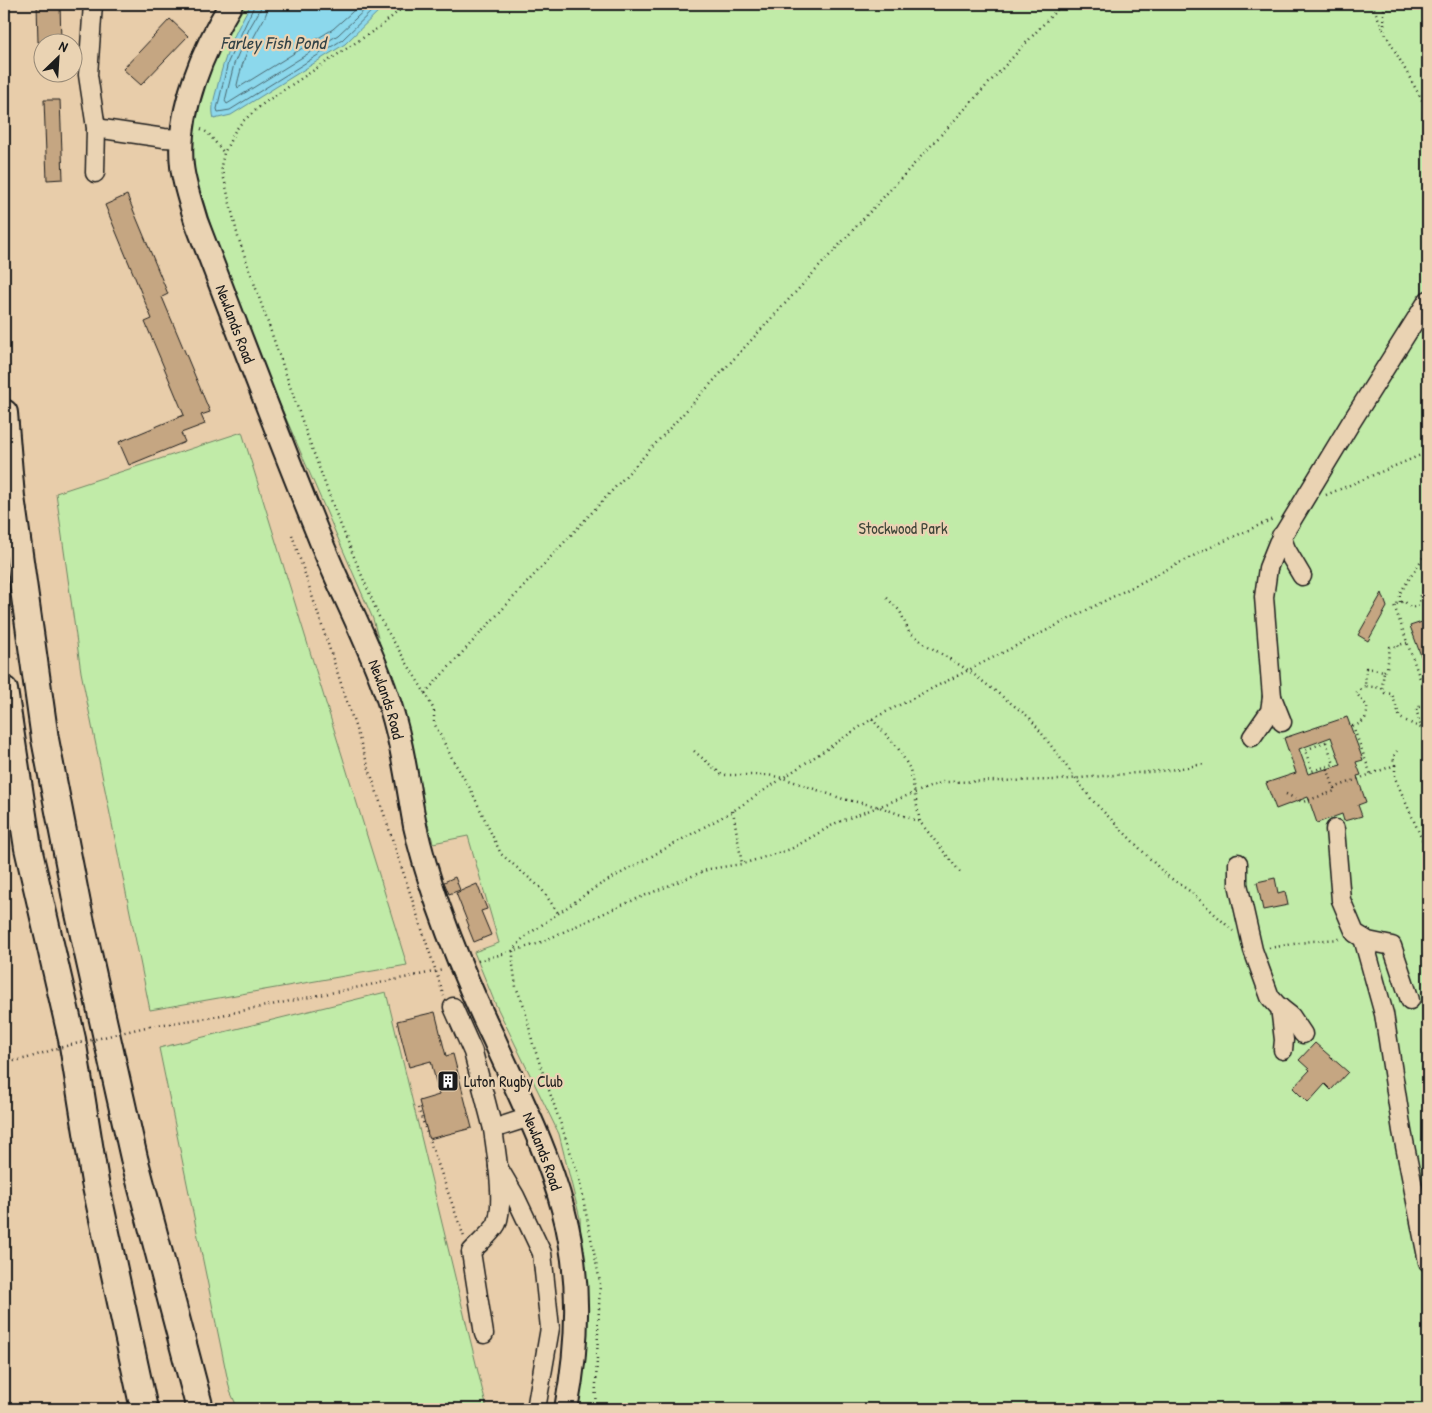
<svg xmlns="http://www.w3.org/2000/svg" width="1432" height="1413" viewBox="0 0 1432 1413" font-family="'Patrick Hand',sans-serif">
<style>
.green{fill:#c1eba8;stroke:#6e8462}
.water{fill:#8cd8ec;stroke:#5f8d99}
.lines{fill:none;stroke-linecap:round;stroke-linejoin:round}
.shore{stroke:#49676f;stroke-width:1}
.building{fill:#c5a682;stroke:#1c1c1c;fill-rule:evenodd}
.minor-casing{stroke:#1c1c1c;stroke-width:21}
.major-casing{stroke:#1c1c1c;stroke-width:26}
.highway-casing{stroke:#1c1c1c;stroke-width:30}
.path{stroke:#1c1c1c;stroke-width:2.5;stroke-dasharray:1 4;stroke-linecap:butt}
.minor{stroke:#ead3b3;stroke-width:18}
.major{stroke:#ead3b3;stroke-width:22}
.highway{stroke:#ead3b3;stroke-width:26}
.path-bridge{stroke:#1c1c1c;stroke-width:2.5;stroke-dasharray:1 4;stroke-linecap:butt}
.labels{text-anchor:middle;stroke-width:4.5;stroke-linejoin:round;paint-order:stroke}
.street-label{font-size:16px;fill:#1c1c1c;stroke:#ead3b3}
.park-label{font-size:16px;fill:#3d4538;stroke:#ead3b3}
.poi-label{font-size:16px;fill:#1c1c1c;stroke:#ead3b3;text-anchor:start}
.water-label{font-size:18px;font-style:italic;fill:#324246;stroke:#ead3b3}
</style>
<rect width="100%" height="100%" fill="#e8cdaa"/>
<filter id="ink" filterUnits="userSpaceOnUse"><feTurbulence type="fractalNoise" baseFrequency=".02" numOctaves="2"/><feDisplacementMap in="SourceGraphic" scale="10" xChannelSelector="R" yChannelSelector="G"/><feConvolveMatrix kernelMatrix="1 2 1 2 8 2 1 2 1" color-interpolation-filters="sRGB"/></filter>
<g filter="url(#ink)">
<g class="green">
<polygon points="240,4 1428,4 1428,1409 578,1409 584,1322 580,1218 559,1134 495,1003 474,952 499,943 468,836 433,843 373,619 232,294 186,145 222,28"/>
<polygon points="242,432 407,965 150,1010 81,672 56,493"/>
<polygon points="386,992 487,1409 238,1409 230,1391 159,1048"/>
</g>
<path class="water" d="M 251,4 L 386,4 L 345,44 L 231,115 L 214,119 C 211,108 214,99 217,88 C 224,57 235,31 251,4 Z"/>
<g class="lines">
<g class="shore">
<polyline points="255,4 228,62 217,109 218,112 230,110 342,40 379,4"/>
<polyline points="261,4 260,10 249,29 234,64 225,101 227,104 338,35 371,4"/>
<path d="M 268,4 C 268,15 261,23 256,33 C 247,49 241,67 237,85 L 238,88 L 333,29 L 361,4"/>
</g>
</g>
<g class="building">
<polygon points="37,4 60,4 61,42 38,42"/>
<polygon points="170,19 188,36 141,85 123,69"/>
<polygon points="44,100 60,100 63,179 47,180"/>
<polygon points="127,195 168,294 162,297 210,412 201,415 205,424 181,433 185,442 129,465 119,442 184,415 145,322 152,319 105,205"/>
<polygon points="1382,593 1387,607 1368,641 1358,635"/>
<polygon points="1428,620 1428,671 1427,672 1410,626"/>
<path d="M 1347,717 L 1363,760 L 1356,762 L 1361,775 L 1357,776 L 1366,802 L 1358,805 L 1362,816 L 1344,821 L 1342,814 L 1317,823 L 1308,797 L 1276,809 L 1266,783 L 1296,773 L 1284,738 ZM 1331,737 L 1341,765 L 1308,774 L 1299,749 Z"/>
<polygon points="455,877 460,890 449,894 444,882"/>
<polygon points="1275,878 1278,893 1285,891 1288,905 1263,910 1257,882"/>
<polygon points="477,884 487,909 481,911 491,935 474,942 468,927 469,926 456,893"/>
<polygon points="435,1012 446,1056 453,1054 472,1128 429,1139 419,1101 439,1095 431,1061 409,1067 397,1021"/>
<polygon points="1315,1043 1348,1072 1331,1090 1325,1084 1308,1103 1293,1088 1310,1070 1299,1060"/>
</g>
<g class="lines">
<g class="minor-casing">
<g id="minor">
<polyline points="93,4 88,75 96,128 95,173"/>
<polyline points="96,128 164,138 182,139"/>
<polyline points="1281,536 1286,549 1302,576"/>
<polyline points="1272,697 1282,722"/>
<polyline points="1252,737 1270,711 1272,697 1264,597 1268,568 1278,543 1350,424 1428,300"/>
<polyline points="1335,829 1341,900 1355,933 1368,941 1392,946 1410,1000"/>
<polyline points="1238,863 1238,884 1253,950 1270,997 1277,1005 1291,1016 1303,1034"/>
<polyline points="1363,938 1384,1014 1402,1131 1428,1262"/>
<polyline points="453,1007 473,1052 493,1129 530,1117"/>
<polyline points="1280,1007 1284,1040 1283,1050"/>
<polyline points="498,1167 515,1196 542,1253 550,1328 536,1409"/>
<path d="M 484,1334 L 471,1252 C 477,1245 494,1231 497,1223 C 505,1201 496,1152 493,1129"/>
</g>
</g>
<g class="major-casing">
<g id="major">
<path id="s1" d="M 231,4 C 204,48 176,112 182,166 C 184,185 191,203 196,221 C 237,327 277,434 320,539 C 341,592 369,642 387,696 C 402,739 407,782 415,826 C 421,853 429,879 438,905 C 454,951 473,996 494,1039 C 519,1095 547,1149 563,1209 C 581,1276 579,1341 566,1409"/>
</g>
</g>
<g class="highway-casing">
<g id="highway">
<polyline points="4,413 11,497 45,739 78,909 134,1158 200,1409"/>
<polyline points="4,690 28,848 72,1039 95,1182 144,1409"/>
</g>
</g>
<g class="path">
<polyline points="407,4 381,26 264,103 242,122 235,131 224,153 221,166 238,237 306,432 337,516 380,619 425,693 434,710 434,723 454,762 470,788 501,854 541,888 558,913"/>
<polyline points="1372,4 1383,29"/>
<polyline points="1384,4 1384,31 1428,111"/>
<polyline points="201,129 208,133 224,153"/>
<polyline points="1326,495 1428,452"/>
<polyline points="292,535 444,996"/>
<polyline points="1428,591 1420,594 1419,605 1411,608 1404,601 1394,605 1419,676 1424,687 1428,690"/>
<polyline points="887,598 900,611 909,632 925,644 968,670 1030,718 1092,800 1166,875 1191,892 1233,931"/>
<polyline points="1400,602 1400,593 1428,550"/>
<polygon points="1366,668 1384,671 1382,688 1365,686"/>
<polyline points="1384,671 1387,668 1390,647 1399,647 1398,645 1407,643"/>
<path d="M 1365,686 L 1356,693 L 1367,706 C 1368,717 1364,723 1353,726 L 1371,775"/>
<polyline points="1382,688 1385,693 1392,694 1400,718 1421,728 1416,708 1428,704"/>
<polyline points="425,693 1062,4"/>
<polyline points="872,719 898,748 910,769 920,822"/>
<polygon points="1326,742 1334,764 1312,771 1305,750"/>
<polyline points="694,751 722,775 768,775 783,778 843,799 880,807 920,822 960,872"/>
<polyline points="1395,765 1395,778 1428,853"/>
<polyline points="1334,788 1395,765 1393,757 1397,751"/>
<polyline points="1286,794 1303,802 1335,791 1327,767"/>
<polyline points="733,811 742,864"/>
<polyline points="1269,948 1312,941 1340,939"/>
<polyline points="478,961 537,944 622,905 709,869 742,864 791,849 836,823 943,782 1058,780 1170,770 1204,764"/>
<polyline points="150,1026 207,1018 443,970"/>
<polyline points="4,1063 28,1058"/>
<polyline points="418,1108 464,1237"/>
<polyline points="595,1409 600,1282 578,1174 533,1044 524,1006 516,987 513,965 513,951 523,938 596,887 733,811 872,719 1209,548 1273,519"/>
</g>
<use href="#minor" class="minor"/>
<use href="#major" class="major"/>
<use href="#highway" class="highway"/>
<polyline class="path-bridge" points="28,1058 58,1048 150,1026"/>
</g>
</g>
<defs>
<g id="building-square" transform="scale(1.125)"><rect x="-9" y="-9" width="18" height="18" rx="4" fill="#1c1c1c" stroke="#ead3b3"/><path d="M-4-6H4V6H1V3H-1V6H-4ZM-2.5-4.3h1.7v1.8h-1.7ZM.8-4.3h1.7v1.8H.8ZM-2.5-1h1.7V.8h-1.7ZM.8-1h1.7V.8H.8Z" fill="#fff"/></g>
</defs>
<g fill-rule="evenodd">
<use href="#building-square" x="448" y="1081"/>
</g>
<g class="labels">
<g class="street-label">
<text dy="6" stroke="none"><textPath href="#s1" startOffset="339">Newlands Road</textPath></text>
<text dy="6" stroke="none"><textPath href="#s1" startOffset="744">Newlands Road</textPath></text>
<text dy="6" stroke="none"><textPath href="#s1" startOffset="1224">Newlands Road</textPath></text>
</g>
<g class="park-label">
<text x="903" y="534">Stockwood Park</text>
</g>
<g class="poi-label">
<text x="464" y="1087">Luton Rugby Club</text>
</g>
<g class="water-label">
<text x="273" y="49">Farley Fish Pond</text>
</g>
</g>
<rect width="1432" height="1413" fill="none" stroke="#ead3b3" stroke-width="20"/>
<rect x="10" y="10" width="1412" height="1393" fill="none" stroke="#1c1c1c" stroke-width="2" filter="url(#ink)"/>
<g transform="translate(58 58) rotate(25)"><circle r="24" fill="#ead3b3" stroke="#988a77"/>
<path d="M0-4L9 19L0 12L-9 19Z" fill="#1c1c1c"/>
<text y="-8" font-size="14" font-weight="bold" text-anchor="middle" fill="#1c1c1c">N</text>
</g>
</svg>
